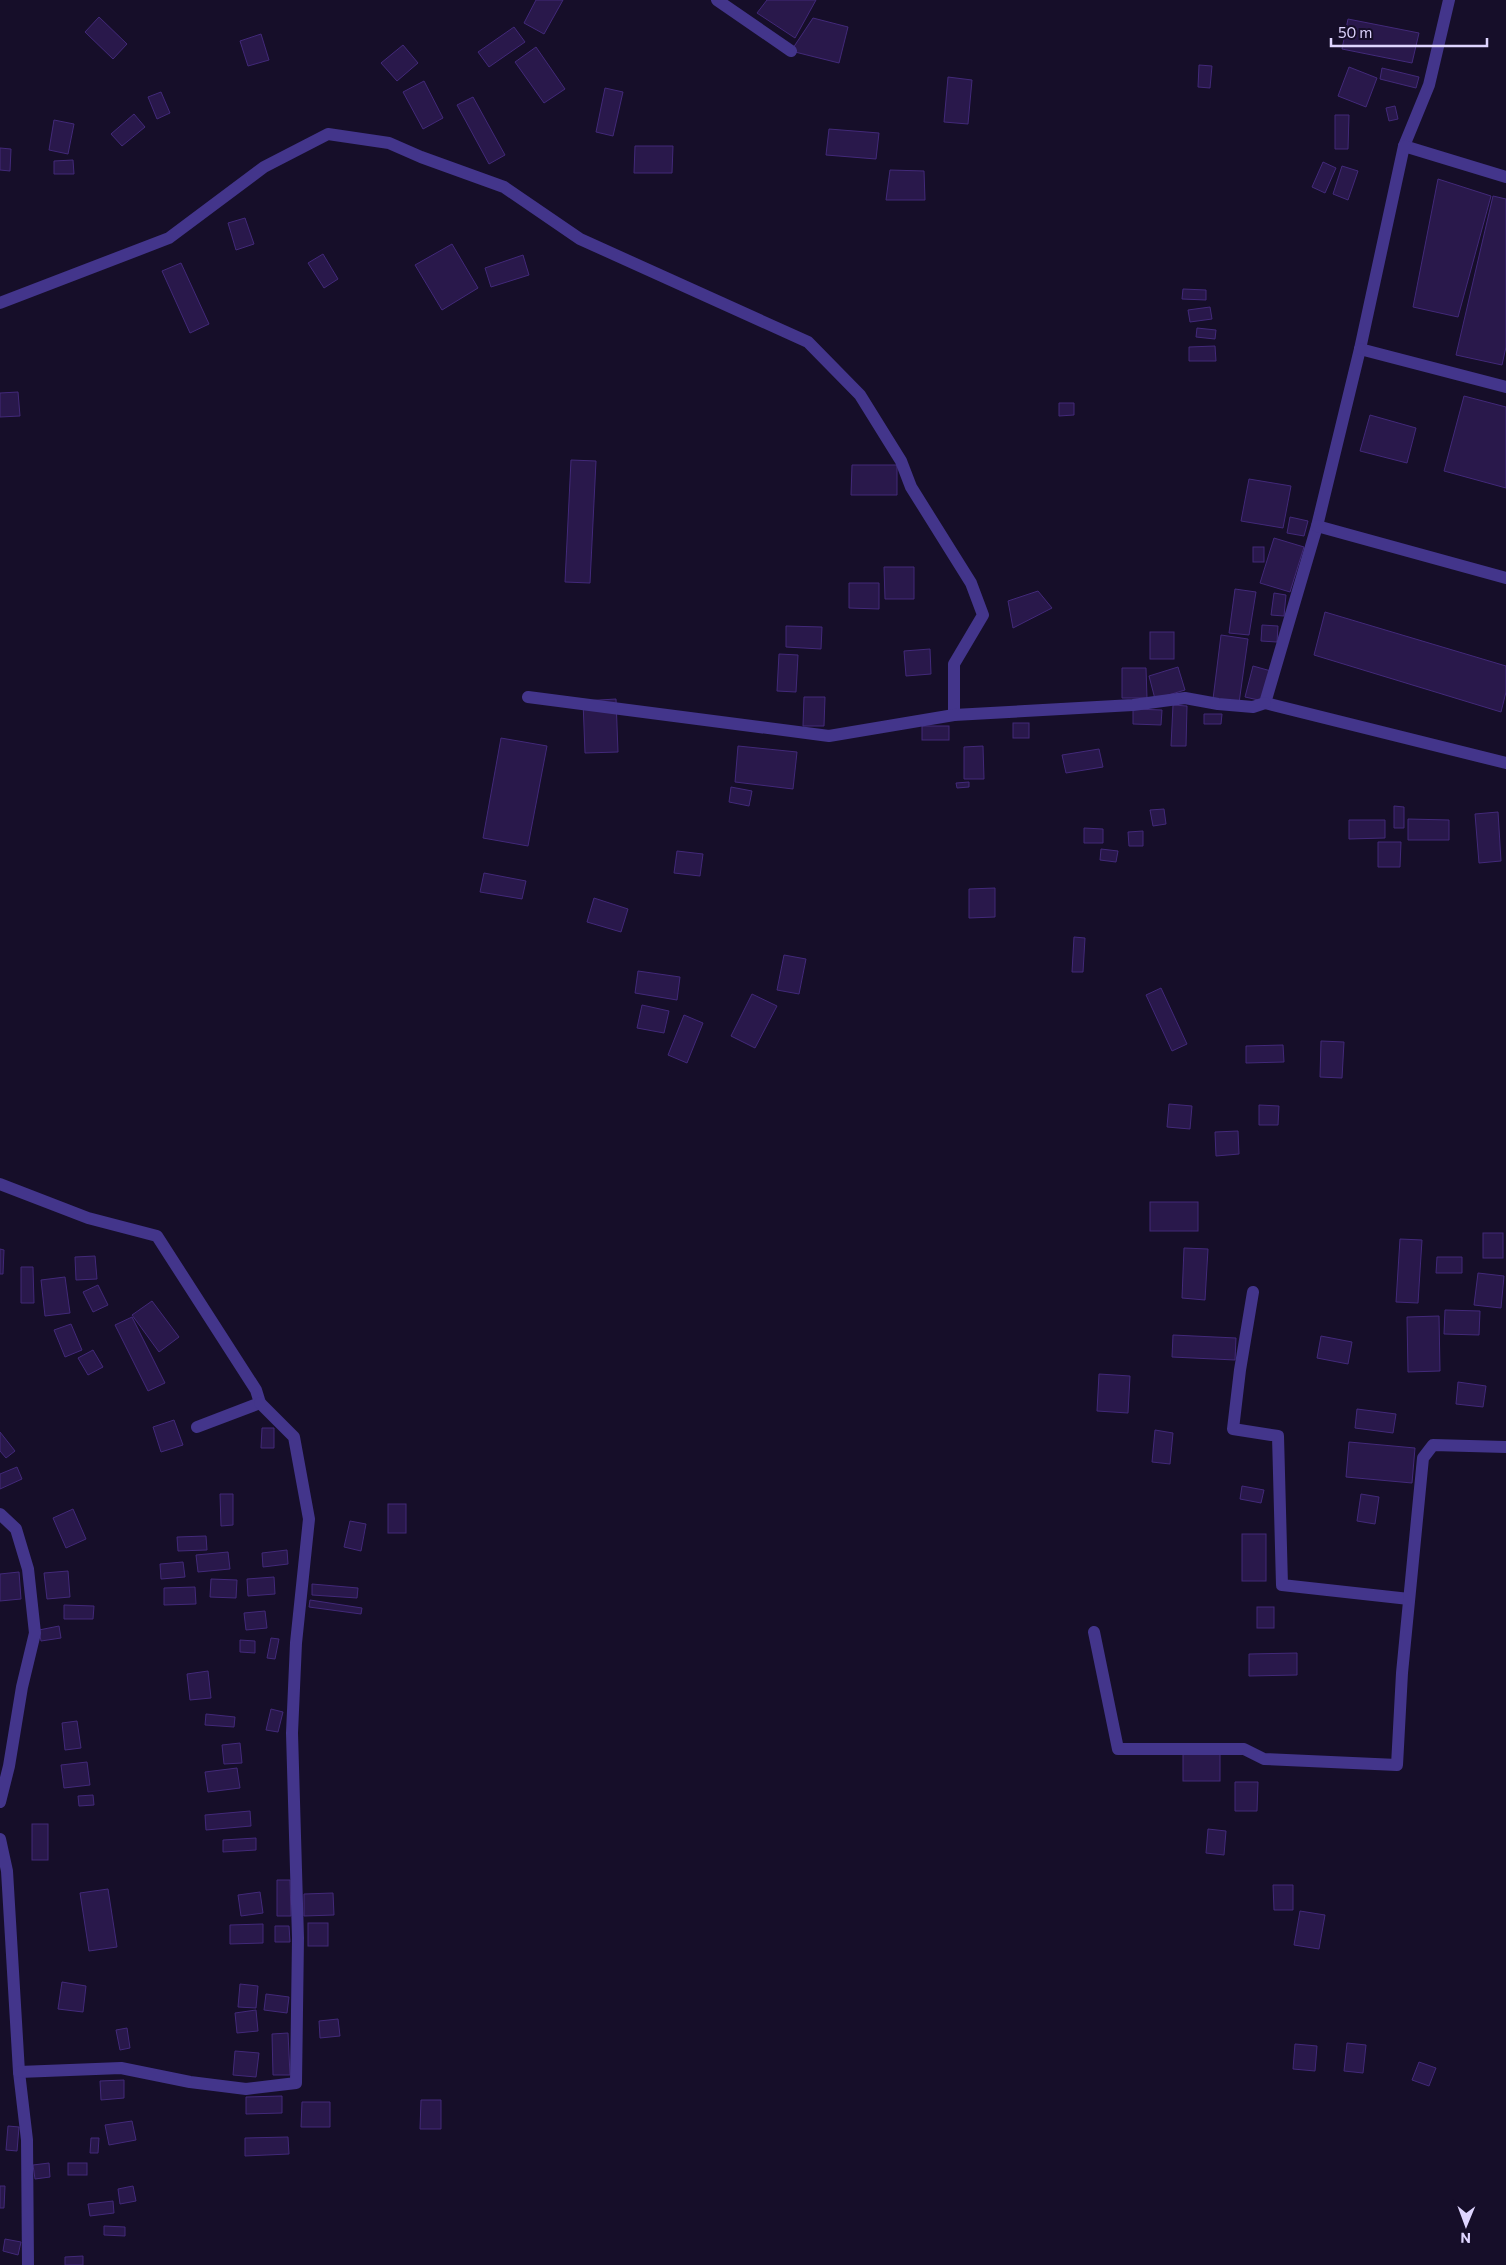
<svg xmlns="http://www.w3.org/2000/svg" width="1506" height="2265" viewBox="0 0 1506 2265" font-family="Commissioner,sans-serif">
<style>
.building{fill:#29184b;stroke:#422979}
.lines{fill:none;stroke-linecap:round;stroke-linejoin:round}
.minor{stroke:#43358b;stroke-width:12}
</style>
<rect width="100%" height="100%" fill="#160e29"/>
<g class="building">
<polygon points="536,0 563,0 544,34 524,23"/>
<polygon points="767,0 816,0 795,38 757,13"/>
<polygon points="99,17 127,44 113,59 85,32"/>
<polygon points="813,18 848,27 839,63 791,51"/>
<polygon points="1348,19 1419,33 1412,63 1342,49"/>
<polygon points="514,27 525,42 489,67 478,52"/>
<polygon points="261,34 269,60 248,66 240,41"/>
<polygon points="403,45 418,63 397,81 381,63"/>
<polygon points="536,47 565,89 544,103 515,62"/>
<polygon points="1199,65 1212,66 1210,88 1198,87"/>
<polygon points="1349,67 1377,78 1366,107 1338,96"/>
<polygon points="1382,68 1419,77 1416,88 1380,79"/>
<polygon points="948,77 972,80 968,124 944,122"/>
<polygon points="424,81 443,118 423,129 403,92"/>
<polygon points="605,88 623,92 613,136 596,132"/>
<polygon points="161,92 170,113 157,119 148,97"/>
<polygon points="473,97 505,155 489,164 457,105"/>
<polygon points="1395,106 1398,119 1389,121 1386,108"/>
<polygon points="134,114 145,127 122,146 111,134"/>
<polygon points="1335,115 1349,115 1348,149 1335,149"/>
<polygon points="54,120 74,124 68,154 49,150"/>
<polygon points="829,129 879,133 876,159 826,155"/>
<polygon points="635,146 673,146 672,173 634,173"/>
<polygon points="0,148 11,149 10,171 0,170"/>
<polygon points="73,160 74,174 54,174 54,161"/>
<polygon points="1323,162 1336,168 1325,193 1312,187"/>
<polygon points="1342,166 1358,171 1348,200 1333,194"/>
<polygon points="890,170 924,171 925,200 886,200"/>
<polygon points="1438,179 1491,196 1458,317 1413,307"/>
<polygon points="1493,196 1506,199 1506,347 1502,365 1456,355"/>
<polygon points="245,218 254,244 236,250 228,223"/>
<polygon points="452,244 478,288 442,310 415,265"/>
<polygon points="323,254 338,279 324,288 308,263"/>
<polygon points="523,255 529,275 491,287 485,268"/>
<polygon points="181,263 209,324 190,333 162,271"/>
<polygon points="1183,289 1206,290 1206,300 1182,299"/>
<polygon points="1210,307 1212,319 1190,322 1188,310"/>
<polygon points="1197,328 1216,330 1215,339 1196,337"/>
<polygon points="1215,346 1216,361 1189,361 1189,347"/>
<polygon points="18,392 20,416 0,417 0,393"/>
<polygon points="1464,396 1506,407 1506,488 1444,471"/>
<polygon points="1059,403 1074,403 1074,415 1059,416"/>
<polygon points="1370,415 1416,428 1407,463 1360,451"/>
<polygon points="571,460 596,461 590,583 565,582"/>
<polygon points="852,465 897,465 897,495 851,495"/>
<polygon points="1249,479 1291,486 1283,528 1241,521"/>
<polygon points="1290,517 1308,521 1304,536 1287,533"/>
<polygon points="1274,538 1304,547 1290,592 1260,583"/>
<rect x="1253" y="547" width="11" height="15"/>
<polygon points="884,567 914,567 914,599 885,599"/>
<polygon points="849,583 879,583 879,609 849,608"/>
<polygon points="1235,589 1256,592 1249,635 1229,633"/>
<polygon points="1038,591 1052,608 1013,628 1008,601"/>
<polygon points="1274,593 1286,595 1284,616 1271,615"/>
<polygon points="1325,612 1506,666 1506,692 1501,712 1314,655"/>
<polygon points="1262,625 1278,626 1277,642 1261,641"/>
<polygon points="786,626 822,627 821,649 786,647"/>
<rect x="1150" y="632" width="24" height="27"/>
<polygon points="1221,635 1248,639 1239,703 1213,699"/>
<polygon points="930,649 931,674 906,676 904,651"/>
<polygon points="779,654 798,655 796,692 777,691"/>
<polygon points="1253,666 1271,671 1263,701 1245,697"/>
<polygon points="1178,667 1185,690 1155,699 1149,676"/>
<polygon points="1122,668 1146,668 1147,698 1122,698"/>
<polygon points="804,697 825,697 824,726 803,726"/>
<polygon points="616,699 618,752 585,753 583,701"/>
<polygon points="1173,705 1187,706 1186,746 1171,746"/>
<polygon points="1133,709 1162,710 1161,725 1133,724"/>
<polygon points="1204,714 1222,714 1221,724 1204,724"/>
<rect x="1013" y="723" width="16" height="15"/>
<rect x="922" y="726" width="27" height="14"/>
<polygon points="501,738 547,746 528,846 483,838"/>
<polygon points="738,746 797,752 793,789 735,782"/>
<polygon points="983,746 984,779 964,779 964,747"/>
<polygon points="1099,749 1103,767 1066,773 1062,755"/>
<polygon points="969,782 969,787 957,788 956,783"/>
<polygon points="731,787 752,791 749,806 729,802"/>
<polygon points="1394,806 1404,807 1404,828 1394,828"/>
<polygon points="1164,809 1166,824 1153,826 1150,810"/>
<polygon points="1498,812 1501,861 1479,863 1475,814"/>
<polygon points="1408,819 1449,820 1449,840 1408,840"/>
<polygon points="1349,820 1385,820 1385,838 1349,839"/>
<polygon points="1084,828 1103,829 1103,843 1084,843"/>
<polygon points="1143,831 1143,846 1129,846 1128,832"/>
<polygon points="1378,842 1401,842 1400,867 1378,867"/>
<polygon points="1101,849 1118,851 1116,862 1100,860"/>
<polygon points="677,851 703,854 700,876 674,873"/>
<polygon points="484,873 526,881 522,899 480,892"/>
<polygon points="995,888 995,917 969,918 969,889"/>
<polygon points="594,898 628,909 621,932 587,922"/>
<polygon points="1074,937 1085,938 1083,972 1072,972"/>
<polygon points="784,955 806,959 799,994 777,990"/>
<polygon points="638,971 680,977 677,1000 635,993"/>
<polygon points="1161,988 1187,1044 1172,1051 1146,995"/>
<polygon points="752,994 777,1006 755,1048 731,1036"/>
<polygon points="642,1005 669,1011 664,1033 637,1028"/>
<polygon points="684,1015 703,1023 687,1063 668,1055"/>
<polygon points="1321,1041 1344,1042 1342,1078 1320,1077"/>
<polygon points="1283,1045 1284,1062 1246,1063 1246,1046"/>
<polygon points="1169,1104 1192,1106 1190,1129 1167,1127"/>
<polygon points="1259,1105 1279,1106 1278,1125 1259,1125"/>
<polygon points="1238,1131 1239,1154 1216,1156 1215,1132"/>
<rect x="1150" y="1202" width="48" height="29"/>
<rect x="1483" y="1233" width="20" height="25"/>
<polygon points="1400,1239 1422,1240 1418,1303 1396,1302"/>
<polygon points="1184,1248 1208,1249 1205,1300 1182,1298"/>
<polygon points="0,1249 4,1250 3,1274 0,1274"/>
<polygon points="95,1256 97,1279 76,1280 75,1257"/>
<polygon points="1437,1257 1462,1257 1462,1273 1436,1273"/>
<polygon points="21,1267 33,1267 34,1303 21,1303"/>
<polygon points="1478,1273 1504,1276 1501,1308 1474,1305"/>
<polygon points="65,1277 70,1313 45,1316 41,1280"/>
<polygon points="98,1285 108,1305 93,1312 83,1292"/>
<polygon points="152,1301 179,1337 159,1352 132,1315"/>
<polygon points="1445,1310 1480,1311 1479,1335 1444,1334"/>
<polygon points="1439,1316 1440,1371 1408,1372 1407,1317"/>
<polygon points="132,1317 165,1383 148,1391 115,1325"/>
<polygon points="71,1324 82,1350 65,1357 54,1330"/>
<polygon points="1173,1335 1236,1338 1235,1360 1172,1357"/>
<polygon points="1321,1336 1352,1342 1348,1364 1317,1358"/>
<polygon points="93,1350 103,1367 88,1375 78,1358"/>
<polygon points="1099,1374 1130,1376 1128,1413 1097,1411"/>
<polygon points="1458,1382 1486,1386 1483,1407 1456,1404"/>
<polygon points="1357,1409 1396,1414 1393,1433 1355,1428"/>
<polygon points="174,1420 183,1445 161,1452 153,1427"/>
<polygon points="262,1428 274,1428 274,1448 261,1448"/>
<polygon points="1155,1430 1173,1433 1170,1464 1152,1462"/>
<polygon points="0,1432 15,1451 6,1458 0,1451"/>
<polygon points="1349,1442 1415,1448 1412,1483 1346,1477"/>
<polygon points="17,1467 22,1479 0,1489 0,1474"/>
<polygon points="1242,1486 1264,1490 1261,1503 1240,1499"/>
<polygon points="220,1494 233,1494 233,1525 221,1526"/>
<polygon points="1361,1494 1379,1497 1375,1524 1357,1521"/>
<rect x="388" y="1504" width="18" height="29"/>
<polygon points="73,1509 86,1539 66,1548 53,1518"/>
<polygon points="350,1521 366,1524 361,1551 344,1547"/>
<rect x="1242" y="1534" width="24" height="47"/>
<polygon points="206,1536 207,1550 178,1551 177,1537"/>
<polygon points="287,1550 288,1564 263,1567 262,1553"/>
<polygon points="228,1552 230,1569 198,1572 196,1555"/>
<polygon points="183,1562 185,1577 161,1579 160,1564"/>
<polygon points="68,1571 70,1597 47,1599 44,1573"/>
<polygon points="19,1572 21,1599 0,1601 0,1574"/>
<polygon points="274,1577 275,1594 248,1596 247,1579"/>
<polygon points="211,1579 237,1580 236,1598 210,1597"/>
<polygon points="312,1584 358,1588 357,1598 312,1595"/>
<polygon points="195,1587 196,1604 164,1605 164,1588"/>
<polygon points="310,1600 362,1608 361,1614 309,1607"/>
<polygon points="64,1605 94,1606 93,1619 64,1619"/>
<rect x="1257" y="1607" width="17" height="21"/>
<polygon points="265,1611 267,1628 246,1630 244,1613"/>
<polygon points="59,1626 61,1638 41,1641 39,1630"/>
<polygon points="271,1638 279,1639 275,1659 267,1658"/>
<polygon points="240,1640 255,1641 255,1653 240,1652"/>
<polygon points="1297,1653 1297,1675 1249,1676 1249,1654"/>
<polygon points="208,1671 211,1698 190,1700 187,1674"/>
<polygon points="271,1709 283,1712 278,1732 266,1730"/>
<polygon points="206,1714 235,1717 234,1727 205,1725"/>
<polygon points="77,1721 81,1748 65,1750 62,1723"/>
<polygon points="240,1743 242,1763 224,1764 222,1745"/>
<rect x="1183" y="1752" width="37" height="29"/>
<polygon points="87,1762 90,1785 64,1788 61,1765"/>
<polygon points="237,1768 240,1788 208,1792 205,1772"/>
<polygon points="1235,1782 1258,1782 1257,1811 1235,1811"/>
<polygon points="93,1795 94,1805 79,1806 78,1796"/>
<polygon points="250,1811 251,1826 206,1830 205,1815"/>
<rect x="32" y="1824" width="16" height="36"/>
<polygon points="1208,1829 1226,1831 1224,1855 1206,1853"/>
<polygon points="256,1838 256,1850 223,1852 223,1840"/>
<polygon points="277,1880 290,1880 291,1916 277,1916"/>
<polygon points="1273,1885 1293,1885 1293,1910 1274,1910"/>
<polygon points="108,1889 117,1947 89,1951 80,1893"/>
<polygon points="260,1892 263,1913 241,1916 238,1895"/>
<polygon points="333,1893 334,1915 304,1916 304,1894"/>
<polygon points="1300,1911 1325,1915 1319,1949 1294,1945"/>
<rect x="308" y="1923" width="20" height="23"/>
<polygon points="263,1924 263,1943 230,1944 230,1925"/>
<polygon points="275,1926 289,1926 290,1942 275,1942"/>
<polygon points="62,1982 86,1986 83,2012 58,2009"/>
<polygon points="240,1984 258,1986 256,2008 238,2007"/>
<polygon points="266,1994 289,1997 287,2013 264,2010"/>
<polygon points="256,2010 258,2031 237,2033 235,2013"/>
<polygon points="338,2019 340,2036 320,2038 319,2021"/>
<polygon points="127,2028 130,2048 120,2050 116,2030"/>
<polygon points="288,2033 290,2075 273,2075 272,2034"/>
<polygon points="1347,2043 1366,2045 1363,2073 1344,2071"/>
<polygon points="1295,2044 1317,2046 1315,2071 1293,2069"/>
<polygon points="235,2051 259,2053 256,2077 233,2075"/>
<polygon points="1419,2062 1436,2068 1429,2086 1412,2080"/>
<polygon points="124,2080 124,2098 101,2100 100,2081"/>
<polygon points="282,2096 282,2113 246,2114 246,2097"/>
<polygon points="421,2100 441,2100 441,2129 420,2129"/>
<polygon points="302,2102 330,2102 330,2127 301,2127"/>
<polygon points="132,2121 136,2140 109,2145 105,2125"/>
<polygon points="8,2126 19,2127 17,2151 6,2150"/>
<polygon points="288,2137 289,2154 245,2156 245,2138"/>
<polygon points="91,2138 99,2138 98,2153 90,2153"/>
<polygon points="49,2163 50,2177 35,2179 33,2165"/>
<rect x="68" y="2163" width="19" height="12"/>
<polygon points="0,2186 5,2186 4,2208 0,2208"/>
<polygon points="133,2186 136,2201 120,2204 118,2189"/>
<polygon points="113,2201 114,2213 90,2216 88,2204"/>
<polygon points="104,2226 125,2227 125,2236 104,2235"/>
<polygon points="5,2239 21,2242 18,2255 3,2251"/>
<polygon points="83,2256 83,2265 65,2265 65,2257"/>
</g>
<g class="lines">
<g class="minor">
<polyline points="717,0 791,51"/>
<polyline points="1404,146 1429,85 1449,0"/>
<polyline points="1506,177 1404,146 1360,349 1317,526 1265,703 1506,763"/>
<polyline points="0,303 169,238 264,167 328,134 389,143 421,157 504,187 580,239 808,342 860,395 901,461 911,487 971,583 983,615 954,664 954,715"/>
<polyline points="1360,349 1506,387"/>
<polyline points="1317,526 1506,578"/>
<polyline points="528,697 829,736 954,715 1133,705 1185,698 1218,704 1253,707 1265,703"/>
<polyline points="0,1184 88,1218 157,1236 256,1390 260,1403 197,1427"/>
<polyline points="1253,1292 1240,1370 1233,1429 1278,1436 1282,1585 1409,1599"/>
<polyline points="0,1514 16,1529 28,1569 35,1633 22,1687 9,1766 0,1802"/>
<polyline points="1094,1632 1118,1749 1244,1749 1264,1759 1397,1765 1402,1673 1423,1458 1433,1445 1506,1447"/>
<polyline points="0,1839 7,1871 19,2072 27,2140 28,2265"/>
<polyline points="19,2072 121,2068 190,2082 246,2089 296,2083 298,1938 292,1733 296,1643 309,1519 294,1437 260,1403"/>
</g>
</g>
<g transform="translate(1466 2225) rotate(181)" stroke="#160e29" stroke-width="4" paint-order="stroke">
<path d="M0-4L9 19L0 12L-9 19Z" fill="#dfd5ff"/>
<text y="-8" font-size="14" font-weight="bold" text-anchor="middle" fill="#dfd5ff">N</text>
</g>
<path d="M1331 38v8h156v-8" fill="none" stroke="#dfd5ff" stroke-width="2.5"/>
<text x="1338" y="38" font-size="15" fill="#dfd5ff" stroke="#160e29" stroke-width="4" paint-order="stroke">50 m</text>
</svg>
